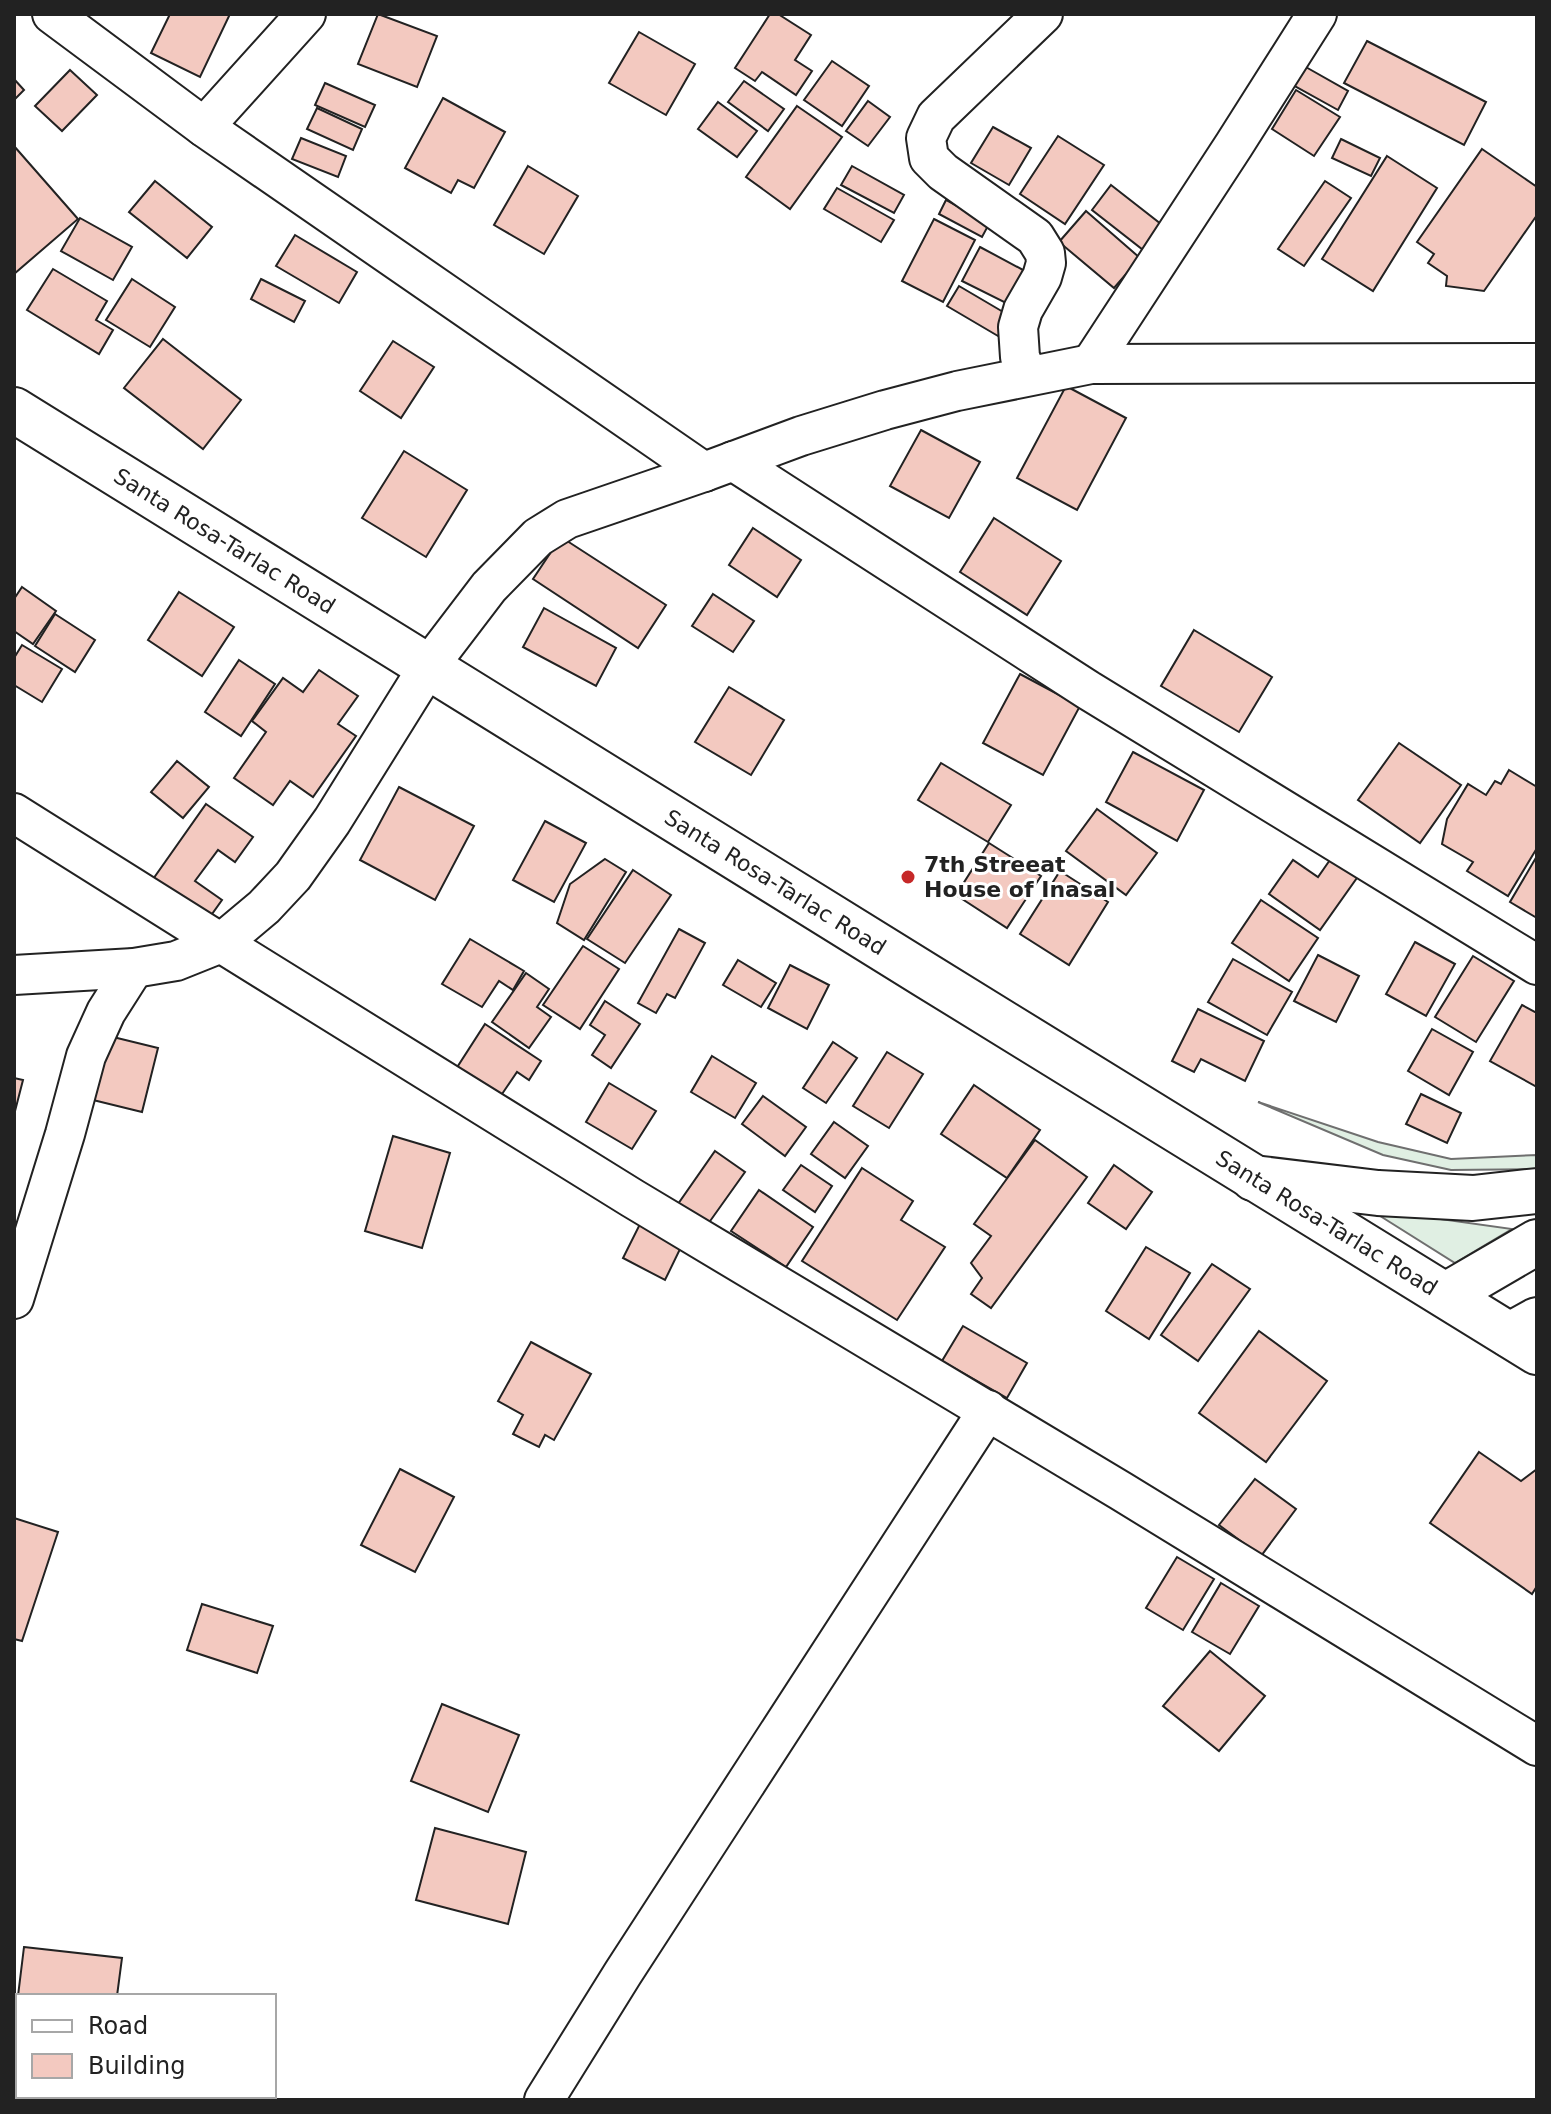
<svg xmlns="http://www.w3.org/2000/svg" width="1551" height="2114" viewBox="0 0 1551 2114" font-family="'DejaVu Sans',sans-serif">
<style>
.green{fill:#e0efe3;stroke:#6f6f6f;stroke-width:2}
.building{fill:#f3c9c0;stroke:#222;stroke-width:2}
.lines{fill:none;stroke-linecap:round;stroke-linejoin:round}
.minor-casing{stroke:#222;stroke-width:42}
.trunk-casing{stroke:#222;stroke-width:48}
.motorway-casing{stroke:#222;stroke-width:48}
.minor{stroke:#fff;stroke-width:38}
.trunk{stroke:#fff;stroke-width:44}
.motorway{stroke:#fff;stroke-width:44}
.poi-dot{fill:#c62828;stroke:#fff;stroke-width:3}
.labels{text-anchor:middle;stroke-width:6;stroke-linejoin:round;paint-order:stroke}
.street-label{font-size:22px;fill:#222;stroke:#fff}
.poi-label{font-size:22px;font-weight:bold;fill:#222;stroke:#fff;text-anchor:start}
</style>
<rect width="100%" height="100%" fill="#fff"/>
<g class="green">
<polygon points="1258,1102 1378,1142 1451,1159 1537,1155 1537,1169 1451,1170 1383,1155"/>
<polygon points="1369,1209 1512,1229 1455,1263"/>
</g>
<g class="building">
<polygon points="170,14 230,14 200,77 151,53"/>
<polygon points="378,14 437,36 417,87 358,64"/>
<polygon points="770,14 778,14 811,35 795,60 812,71 796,95 762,72 755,81 735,68"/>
<polygon points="639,32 695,64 666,115 609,83"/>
<polygon points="1367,41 1486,102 1464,145 1344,83"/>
<polygon points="832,61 869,86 842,126 804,100"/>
<polygon points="1304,66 1348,91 1338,110 1293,85"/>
<polygon points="70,70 97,95 62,131 35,106"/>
<polygon points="14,79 24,90 14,100"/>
<polygon points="744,81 784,109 768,131 728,102"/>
<polygon points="325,83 375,105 365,127 315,105"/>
<polygon points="1296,90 1340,117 1314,156 1272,129"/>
<polygon points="443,98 505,132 474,188 458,180 451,193 405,168"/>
<polygon points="868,101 890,117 868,146 846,131"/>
<polygon points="718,102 757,131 737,157 698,129"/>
<polygon points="797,106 842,137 790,209 746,177"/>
<polygon points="317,108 362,129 353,150 307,129"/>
<polygon points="993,127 1031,148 1009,185 971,163"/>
<polygon points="1058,136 1104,165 1065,224 1020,194"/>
<polygon points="301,138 346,156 338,177 292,159"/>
<polygon points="1341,139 1380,158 1371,176 1332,158"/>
<polygon points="14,146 78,219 14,274"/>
<polygon points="1482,149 1537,187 1537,215 1484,291 1446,286 1447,276 1428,263 1434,254 1417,242"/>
<polygon points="1387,156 1437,188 1373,291 1322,259"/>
<polygon points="528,166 578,196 544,254 494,225"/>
<polygon points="852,166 904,195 894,213 841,185"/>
<polygon points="155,181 212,227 187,258 129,212"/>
<polygon points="1325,181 1351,198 1304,266 1278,249"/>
<polygon points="1111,185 1166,228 1147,253 1092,210"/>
<polygon points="837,188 894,220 881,242 824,209"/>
<polygon points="946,200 989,224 982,237 939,214"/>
<polygon points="1086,211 1140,258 1114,288 1059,242"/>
<polygon points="80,218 132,247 113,280 61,251"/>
<polygon points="934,219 975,240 943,302 902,281"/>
<polygon points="295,235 357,272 339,303 276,266"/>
<polygon points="980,247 1025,271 1008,304 962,281"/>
<polygon points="53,269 107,301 96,320 113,330 99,354 27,310"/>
<polygon points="132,279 175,307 150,347 106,320"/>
<polygon points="261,279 305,301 294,322 251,299"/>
<polygon points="959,286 1010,316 998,336 947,306"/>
<polygon points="163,339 241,400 203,449 124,388"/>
<polygon points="393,341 434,367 401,418 360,391"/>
<polygon points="1066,386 1126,418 1077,510 1017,478"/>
<polygon points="921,430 980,462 949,518 890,486"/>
<polygon points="404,451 467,490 426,557 362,518"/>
<polygon points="994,518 1061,561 1027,615 960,572"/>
<polygon points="753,528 801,560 777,597 729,565"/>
<polygon points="561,537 666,605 638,648 533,579"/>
<polygon points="22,587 56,611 33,644 14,631 14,599"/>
<polygon points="179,592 234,627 202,676 148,640"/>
<polygon points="713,594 754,621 733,652 692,626"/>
<polygon points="544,608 616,648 596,686 523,647"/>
<polygon points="55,614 95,640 75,672 35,646"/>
<polygon points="1194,630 1272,677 1239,732 1161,686"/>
<polygon points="22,645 62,669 42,702 14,685 14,658"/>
<polygon points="239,660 275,684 241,736 205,712"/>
<polygon points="319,670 358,696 338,724 356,736 313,797 290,781 273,805 234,778 266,732 252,721 283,678 303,692"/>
<polygon points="1020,674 1080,706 1043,775 983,743"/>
<polygon points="729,687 784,720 751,775 695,742"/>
<polygon points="1399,743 1461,785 1420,843 1358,800"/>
<polygon points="1133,752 1204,790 1177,841 1106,802"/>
<polygon points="177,761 209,787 183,818 151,792"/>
<polygon points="941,763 1011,805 988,842 918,800"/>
<polygon points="1509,770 1537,787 1537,848 1508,896 1467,871 1473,862 1442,844 1447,819 1468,784 1486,795 1495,781 1501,784"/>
<polygon points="399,787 474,826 435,900 360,860"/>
<polygon points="206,804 253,837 235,862 218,850 195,881 222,900 207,921 151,882"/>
<polygon points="1097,809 1157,853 1126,895 1066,851"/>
<polygon points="545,821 586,843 554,902 513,880"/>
<polygon points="989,843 1041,876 1007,928 956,895"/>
<polygon points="1537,856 1537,918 1510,902"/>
<polygon points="1332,857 1359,875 1320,930 1269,894 1293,860 1318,877"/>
<polygon points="605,859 626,872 584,940 557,923 570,884"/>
<polygon points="633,870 671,895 625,963 587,939"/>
<polygon points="1060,871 1108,902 1069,965 1020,934"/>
<polygon points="1261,900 1318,938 1289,981 1232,943"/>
<polygon points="679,929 705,943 675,998 667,994 656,1013 638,1003"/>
<polygon points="470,939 524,971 513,990 499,981 482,1007 442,984"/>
<polygon points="1415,942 1455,964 1426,1016 1386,994"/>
<polygon points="583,946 619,969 580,1029 543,1005"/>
<polygon points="1318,955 1359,976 1336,1022 1294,1001"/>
<polygon points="1473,956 1514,981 1476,1042 1435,1017"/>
<polygon points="1233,959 1292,992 1267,1035 1208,1002"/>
<polygon points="738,960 776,983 761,1007 723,985"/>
<polygon points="790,965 829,985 807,1029 768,1008"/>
<polygon points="526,973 549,989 537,1007 551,1017 529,1048 492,1022"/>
<polygon points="605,1001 640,1024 611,1068 592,1055 605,1035 590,1025"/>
<polygon points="1522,1005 1537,1013 1537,1087 1490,1061"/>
<polygon points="1198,1009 1264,1041 1245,1081 1201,1059 1194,1072 1172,1061"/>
<polygon points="485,1024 541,1061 529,1080 517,1072 500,1097 456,1069"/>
<polygon points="1432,1029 1473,1052 1449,1095 1408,1071"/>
<polygon points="109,1036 158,1048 142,1112 93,1100"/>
<polygon points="833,1042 857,1058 826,1103 803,1088"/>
<polygon points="887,1052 923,1074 889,1128 853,1106"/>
<polygon points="712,1056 756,1083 735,1118 691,1092"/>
<polygon points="14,1078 23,1080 14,1115"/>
<polygon points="609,1083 656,1111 632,1149 586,1122"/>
<polygon points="974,1085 1040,1130 1007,1178 941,1134"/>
<polygon points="1421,1094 1461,1113 1447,1143 1406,1124"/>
<polygon points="763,1096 806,1127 785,1156 742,1124"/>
<polygon points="834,1122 868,1146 845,1178 811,1154"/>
<polygon points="393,1136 450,1153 422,1248 365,1231"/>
<polygon points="1035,1140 1087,1177 991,1308 971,1294 982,1278 971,1263 991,1236 974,1224"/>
<polygon points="715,1151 745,1172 708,1224 678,1204"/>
<polygon points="801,1165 832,1186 815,1212 783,1190"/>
<polygon points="1114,1165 1152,1192 1126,1229 1088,1203"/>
<polygon points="862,1168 913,1201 901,1220 945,1247 897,1320 802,1261"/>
<polygon points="759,1190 813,1227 786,1267 731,1231"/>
<polygon points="640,1224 682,1245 665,1280 623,1258"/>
<polygon points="1146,1247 1190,1273 1149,1339 1106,1311"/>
<polygon points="1212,1264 1250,1289 1198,1361 1161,1335"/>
<polygon points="963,1326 1027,1363 1007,1398 942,1361"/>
<polygon points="1259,1331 1327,1381 1266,1462 1199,1413"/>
<polygon points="531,1342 591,1374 554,1440 545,1435 539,1447 513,1434 523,1415 498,1401"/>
<polygon points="1479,1452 1521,1481 1537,1469 1537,1586 1532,1594 1430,1523"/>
<polygon points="400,1469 454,1497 415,1572 361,1545"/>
<polygon points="1255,1479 1296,1509 1261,1556 1219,1525"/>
<polygon points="14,1518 58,1532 22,1641 14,1639"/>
<polygon points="1177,1557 1214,1579 1183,1630 1146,1608"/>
<polygon points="1221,1583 1259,1606 1230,1654 1192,1632"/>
<polygon points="202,1604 273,1626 257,1673 187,1650"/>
<polygon points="1210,1651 1265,1696 1219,1751 1163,1706"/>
<polygon points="442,1704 519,1735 488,1812 411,1781"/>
<polygon points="435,1828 526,1852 508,1924 416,1900"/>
<polygon points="24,1947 122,1958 117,1996 18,1996"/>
</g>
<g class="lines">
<g class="minor-casing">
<g id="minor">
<polyline points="52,14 204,127 704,472"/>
<polyline points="204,127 306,14"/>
<polyline points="1091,364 1234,145 1317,14"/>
<polyline points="1028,376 1020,357 1018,327 1023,310 1042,277 1046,263 1045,253 1035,237 943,172 929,158 926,138 936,117 1043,14"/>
<polyline points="733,461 1088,690 1537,965"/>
<polyline points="14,813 221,943 632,1198 1121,1491 1537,1746"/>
<polyline points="14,975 134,968 176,961 221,943 264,907 293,876 332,821 428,667 489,587 538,537 567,519 704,472 801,436 885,410 957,391 1091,364 1537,363"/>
<polyline points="14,1299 65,1134 86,1056 106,1012 134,968"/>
<polyline points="544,2100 623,1973 988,1410"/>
</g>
</g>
<g class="trunk-casing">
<g id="trunk">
<path id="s1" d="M 14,410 L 927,976 L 1537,1352"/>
</g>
</g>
<g class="motorway-casing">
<g id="motorway">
<polyline points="1253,1178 1378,1193 1473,1198 1537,1191"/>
<polyline points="1446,1295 1537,1242"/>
<polyline points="1510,1335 1537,1320"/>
</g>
</g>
<use href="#minor" class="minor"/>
<use href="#trunk" class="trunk"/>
<use href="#motorway" class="motorway"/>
</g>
<circle class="poi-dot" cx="908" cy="877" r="8"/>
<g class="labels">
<g class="street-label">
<text dy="8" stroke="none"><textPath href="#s1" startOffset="248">Santa Rosa-Tarlac Road</textPath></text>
<text dy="8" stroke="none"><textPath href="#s1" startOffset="896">Santa Rosa-Tarlac Road</textPath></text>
<text dy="8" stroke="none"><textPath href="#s1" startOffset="1544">Santa Rosa-Tarlac Road</textPath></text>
</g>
<g class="poi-label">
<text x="924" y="872">7th Streeat<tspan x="924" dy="25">House of Inasal</tspan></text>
</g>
</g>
<rect width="1551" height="2114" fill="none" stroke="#222222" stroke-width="32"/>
<rect x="16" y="1994" width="260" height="104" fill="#ffffff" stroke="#a7a7a7" stroke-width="2"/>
<rect x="32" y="2020" width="40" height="12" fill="#ffffff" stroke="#a7a7a7" stroke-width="2"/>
<text x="88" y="2034" font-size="24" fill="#222222">Road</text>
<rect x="32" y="2054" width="40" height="24" fill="#f3c9c0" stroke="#a7a7a7" stroke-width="2"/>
<text x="88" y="2074" font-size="24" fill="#222222">Building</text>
</svg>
